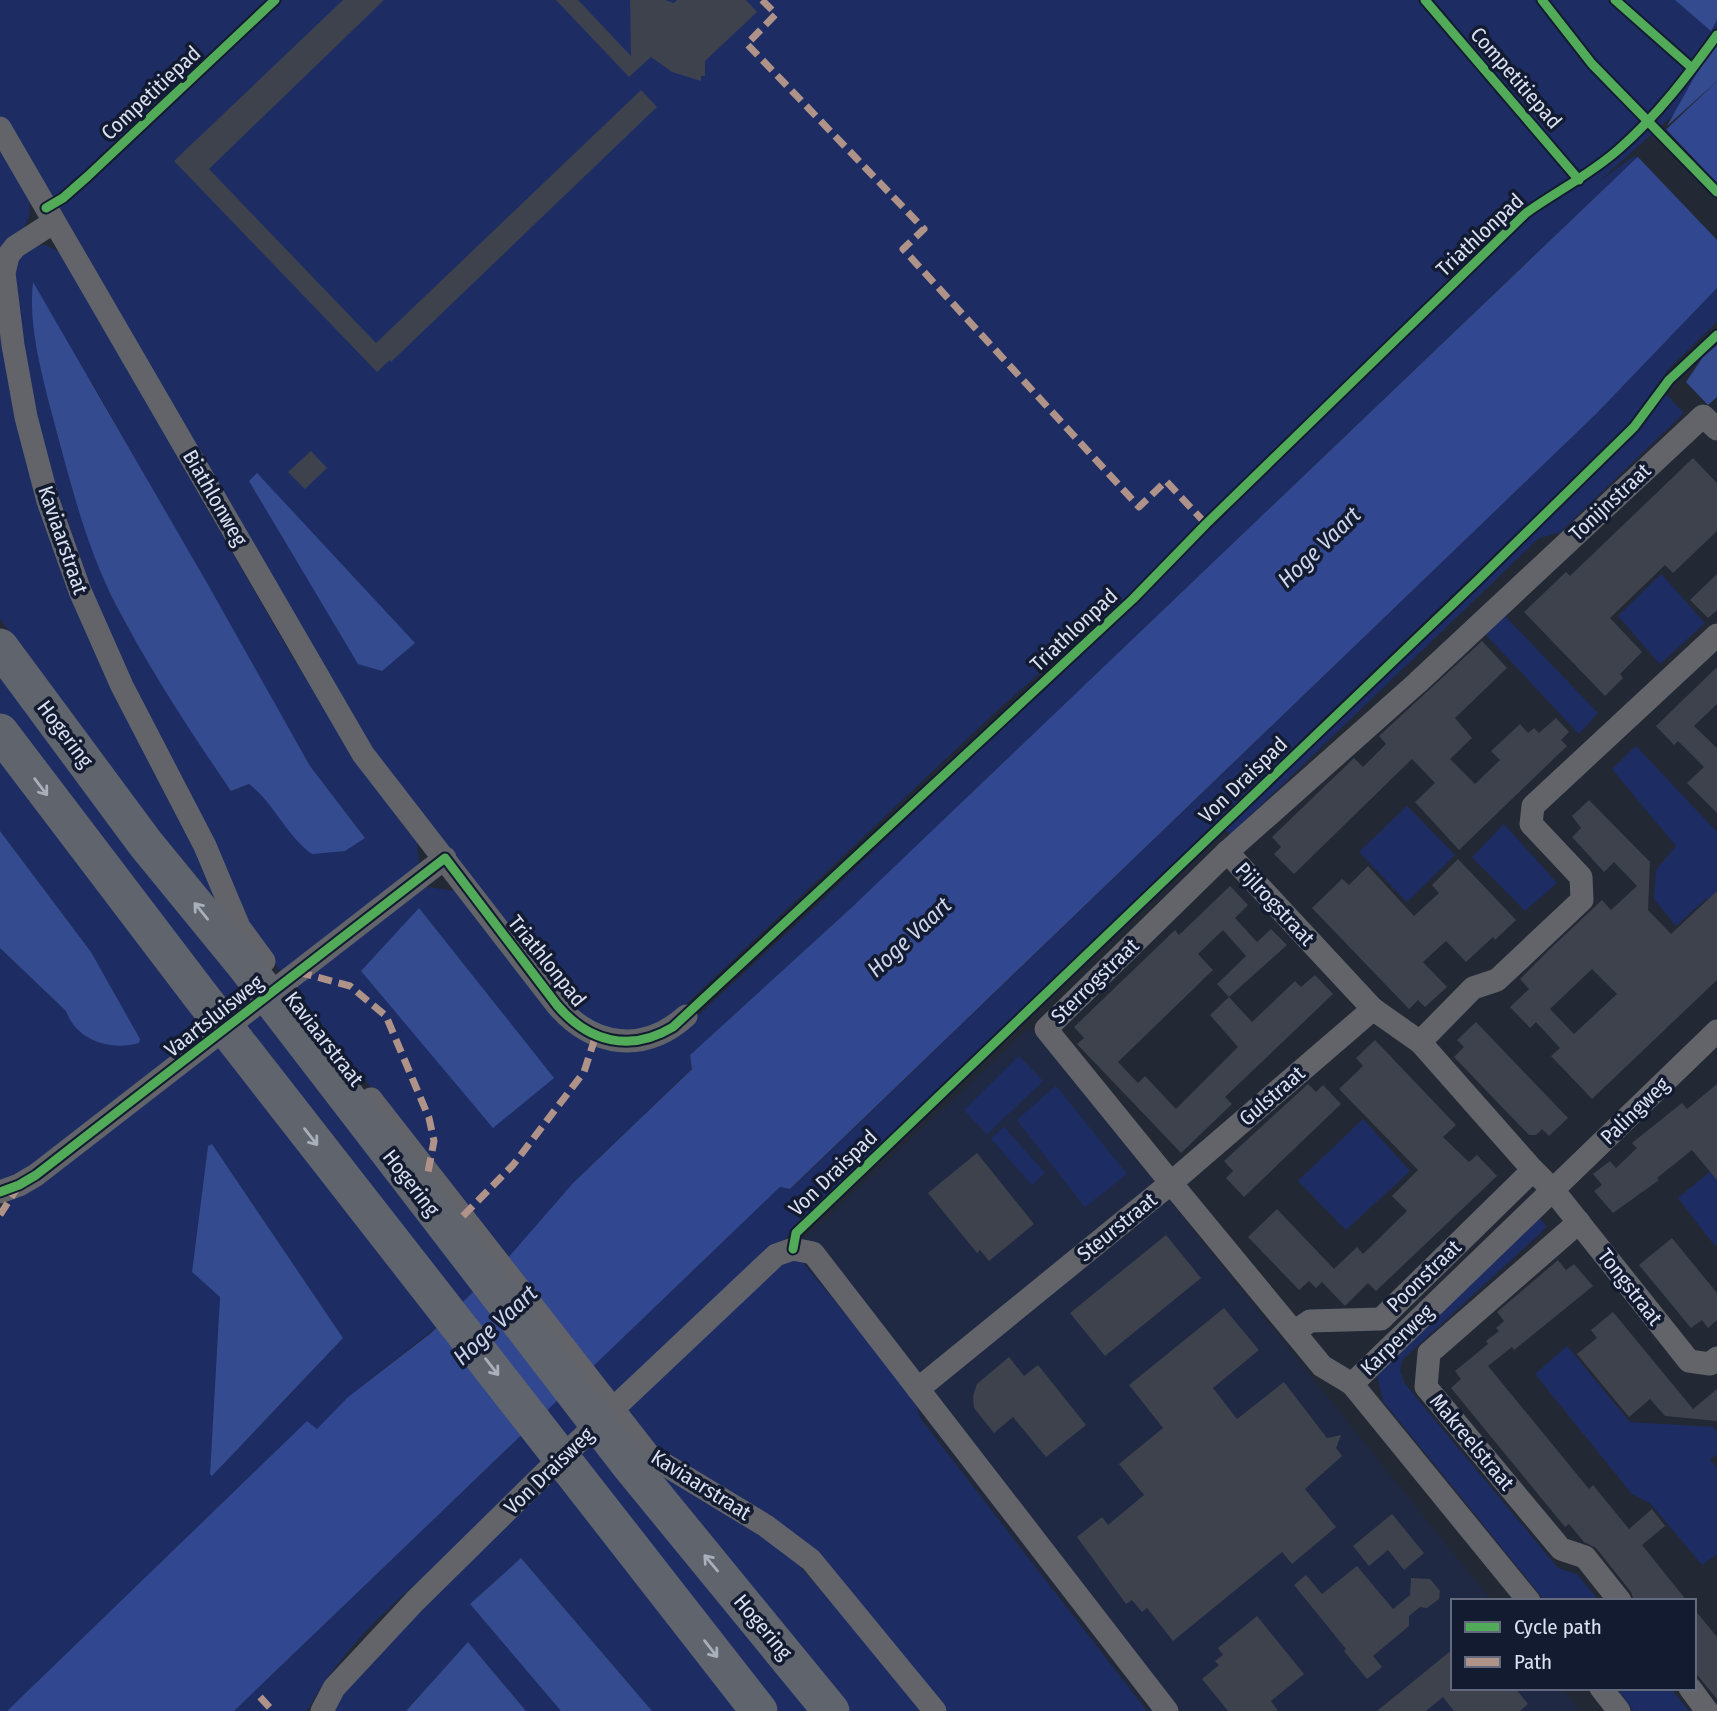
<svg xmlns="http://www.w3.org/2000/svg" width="1717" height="1711" viewBox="0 0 1717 1711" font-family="'Fira Sans Condensed',sans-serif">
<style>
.built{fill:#202944}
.green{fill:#1d2d64;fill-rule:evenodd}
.forest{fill:#344b90}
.water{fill:#31478f}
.pier{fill:#232835}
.building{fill:#3d424d;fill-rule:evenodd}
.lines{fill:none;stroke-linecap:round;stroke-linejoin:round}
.minor{stroke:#62646a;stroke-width:23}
.trunk{stroke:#60646d;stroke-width:37}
.quiet{stroke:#af9288;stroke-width:7;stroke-dasharray:14 7;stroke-linecap:butt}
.cycleway-casing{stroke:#131b31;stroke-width:13}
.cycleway{stroke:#51ab58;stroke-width:9}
.oneway{stroke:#aaafbc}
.labels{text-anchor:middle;stroke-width:7;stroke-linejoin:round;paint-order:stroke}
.street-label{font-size:21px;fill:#dbe1f1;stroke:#131b31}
.water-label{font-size:23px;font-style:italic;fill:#cbd5eb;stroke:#131b31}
</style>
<rect width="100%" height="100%" fill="#232835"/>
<polygon class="built" points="1030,1027 1492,1601 1453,1601 1453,1688 1562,1688 1580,1711 1151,1711 793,1249"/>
<g class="green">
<path d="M 0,0 L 1717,0 L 1717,76 L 1597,183 L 1634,156 L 1636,158 L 850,909 L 690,1055 L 692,1068 L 573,1183 L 506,1260 L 292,986 L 407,899 L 428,887 L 457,891 L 593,1044 L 689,1024 L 814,908 L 1242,496 L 1002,706 L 667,1022 C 627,1034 619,1036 580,1018 L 370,751 L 0,115 ZM 419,909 L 553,1078 L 361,971 Z"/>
<path d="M 0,145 C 11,165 39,198 27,222 C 21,234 9,243 0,252 Z"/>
<path d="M 45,245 L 58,251 L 67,264 L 289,651 L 362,770 L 417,843 L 419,863 L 408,878 L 282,973 L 246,928 L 124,678 L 45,474 L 9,274 C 19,258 24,247 45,245 ZM 36,336 L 91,381 L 310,766 L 365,838 L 261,794 L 249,784 L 231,791 C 200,745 171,699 143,651 C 133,635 122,618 114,601 C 76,517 53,426 36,336 Z"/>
<path d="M 1717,288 L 1717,322 L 1670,367 L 1636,415 L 1616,438 L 1226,812 L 804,1223 L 773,1249 C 684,1335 595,1422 505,1506 C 436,1569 352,1627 307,1711 L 234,1711 L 780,1187 L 791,1189 L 1595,415 Z"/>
<polygon points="0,313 11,390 185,823 237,940 0,619"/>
<polygon points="1665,393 1684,413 1559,533 1539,538 1231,834 1224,829 1632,438"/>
<polygon points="1661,574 1705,623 1660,664 1618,616"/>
<polygon points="1505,616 1598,713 1579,734 1485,634"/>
<polygon points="0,669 250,997 228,1013 0,716"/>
<polygon points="1636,746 1717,832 1717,908 1707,898 1676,926 1654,899 1656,870 1676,846 1612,769"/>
<polygon points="0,755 209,1029 11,1181 0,1183 0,948 66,1011 70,1020 140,1039 91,952 0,831"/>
<polygon points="1407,806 1455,855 1407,902 1359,852"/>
<polygon points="1504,824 1557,883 1525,911 1472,857"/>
<polygon points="261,1010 477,1288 458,1307 239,1027"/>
<path d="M 219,1042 L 439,1325 L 348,1397 L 317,1430 L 307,1421 L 15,1703 L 7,1711 L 0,1711 L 0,1218 L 10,1200 L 23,1189 ZM 212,1144 L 343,1338 L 212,1476 L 210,1474 L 220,1297 L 192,1272 L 208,1146 Z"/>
<polygon points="1019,1056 1043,1081 987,1134 964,1110"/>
<polygon points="1056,1086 1127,1174 1085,1207 1017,1120"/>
<polygon points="1363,1119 1410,1171 1346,1230 1298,1181"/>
<polygon points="1004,1127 1045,1173 1032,1185 991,1139"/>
<polygon points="1717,1166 1717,1244 1715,1246 1678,1198"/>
<polygon points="1539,1218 1547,1227 1403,1359 1400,1371 1405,1384 1558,1568 1577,1574 1599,1601 1545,1601 1383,1401 1377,1375"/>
<polygon points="786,1256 802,1262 901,1381 914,1398 920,1418 1147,1711 943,1711 826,1563 653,1449 623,1409"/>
<polygon points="1567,1346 1630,1422 1713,1427 1717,1432 1717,1454 1710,1460 1717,1468 1717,1554 1702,1565 1651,1504 1632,1494 1535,1374"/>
<polygon points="594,1435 815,1711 778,1711 574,1454"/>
<polygon points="639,1455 789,1554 865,1640 922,1711 844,1711"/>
<polygon points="557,1471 750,1711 652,1711 521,1558 470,1604 561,1711 526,1711 468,1642 406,1711 326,1711 346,1683"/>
<polygon points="1616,1688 1670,1688 1689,1711 1634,1711"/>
</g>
<g class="forest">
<polygon points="1675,0 1717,0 1717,20 1711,31"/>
<polygon points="1717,43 1717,81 1667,126 1695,76"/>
<path d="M 33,282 L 207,583 L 310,766 L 365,838 L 345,851 L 312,854 C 285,834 275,804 249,784 L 231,791 C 190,731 150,670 116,605 C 86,547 70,481 53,418 C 42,375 28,326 33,282 Z"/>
<polygon points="1717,345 1717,397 1708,405 1686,382 1703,357"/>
<polygon points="257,473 415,643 382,671 358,664 249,481"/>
<path d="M 0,831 L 91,952 L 140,1039 L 139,1043 C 110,1051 77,1041 66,1011 L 0,948 Z"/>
<polygon points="419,908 554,1078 493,1128 361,971"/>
<polygon points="212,1144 343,1338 212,1476 210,1474 220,1297 192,1272 208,1146"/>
<polygon points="521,1558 652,1711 561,1711 470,1604"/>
<polygon points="468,1642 526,1711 406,1711"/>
</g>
<polygon class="water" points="1717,81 1717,288 1595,415 790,1189 780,1187 234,1711 7,1711 307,1421 317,1429 348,1397 431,1333 506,1260 573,1183 692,1069 690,1055 850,909"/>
<polygon class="pier" points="1663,126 1717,183 1717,240 1635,154"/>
<g class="building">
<polygon points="343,0 384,0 209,169 376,343 641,90 657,107 391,362 390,360 377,372 174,161"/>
<polygon points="556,0 578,0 631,56 630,0 665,0 674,3 677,0 746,0 757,12 705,61 705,76 701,76 701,81 672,72 651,57 629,77"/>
<polygon points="311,451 327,468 305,489 288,472"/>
<polygon points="1693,458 1717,483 1717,531 1673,573 1665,565 1610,618 1642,652 1620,674 1623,678 1605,696 1524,612 1566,572 1570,576"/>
<polygon points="1717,574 1717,610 1708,618 1690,600"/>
<polygon points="1482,641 1507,668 1455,718 1472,738 1450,759 1475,784 1500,760 1491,751 1520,724 1528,733 1534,728 1539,733 1556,718 1569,732 1561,740 1567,746 1459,850 1415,802 1435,783 1412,759 1294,874 1274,854 1281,847 1272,837 1354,758 1363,767 1386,744 1379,736"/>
<polygon points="1717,667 1717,704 1694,726 1717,748 1717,813 1687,783 1704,767 1678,741 1674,745 1656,726"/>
<path d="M 1589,800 L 1650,862 L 1648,910 L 1671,934 L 1717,891 L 1717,980 L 1592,1099 L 1551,1056 L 1560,1048 L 1536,1022 L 1530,1028 L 1510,1007 L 1529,989 L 1520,979 L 1552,947 L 1602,900 L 1611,910 L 1637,886 L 1614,862 L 1604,872 L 1572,837 L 1581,828 L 1572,816 ZM 1592,969 L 1617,994 L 1574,1034 L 1550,1009 Z"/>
<polygon points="1458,859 1516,920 1495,940 1493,937 1466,962 1446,941 1423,962 1447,987 1425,1007 1418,1000 1409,1009 1312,908 1342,879 1349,885 1368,866 1414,916 1439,893 1432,885"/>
<polygon points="1230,886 1248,905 1235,918 1257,942 1271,929 1287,945 1229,997 1217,984 1246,956 1223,930 1198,954 1213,970 1118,1062 1138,1083 1145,1076 1176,1109 1238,1047 1210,1015 1229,997 1252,1022 1295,981 1301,987 1315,975 1333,994 1225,1097 1232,1104 1181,1153 1077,1044 1084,1038 1074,1027 1175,930 1179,935"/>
<polygon points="1476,1022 1568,1118 1549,1136 1542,1129 1536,1135 1529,1135 1454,1057 1464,1047 1457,1040"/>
<polygon points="1375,1040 1456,1125 1443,1137 1469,1162 1477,1155 1497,1176 1376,1291 1368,1283 1345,1306 1322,1282 1316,1288 1309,1281 1299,1290 1248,1237 1277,1209 1334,1269 1357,1247 1363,1254 1407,1211 1392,1196 1418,1170 1339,1089 1363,1066 1356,1058"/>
<polygon points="1308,1084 1316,1092 1323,1085 1341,1104 1244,1197 1226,1178 1233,1171 1224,1161"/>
<polygon points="1717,1084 1717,1180 1692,1150 1657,1178 1659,1180 1613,1213 1594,1191 1602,1185 1593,1174 1610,1161 1616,1168 1637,1148 1632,1143 1682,1103 1687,1109"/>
<polygon points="977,1153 1034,1224 989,1261 980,1250 977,1253 928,1193"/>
<polygon points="1166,1235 1201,1278 1105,1356 1070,1313"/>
<polygon points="1672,1238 1717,1293 1717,1320 1708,1328 1702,1320 1691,1328 1639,1265"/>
<polygon points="1558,1260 1566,1270 1574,1264 1593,1286 1514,1350 1512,1347 1488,1366 1589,1489 1593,1485 1629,1529 1652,1509 1665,1526 1642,1545 1687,1601 1634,1601 1631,1592 1596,1548 1584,1542 1569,1524 1565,1527 1451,1388 1461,1379 1455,1371 1488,1344 1486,1341 1499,1331 1496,1328 1504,1321 1497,1312"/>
<polygon points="1224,1308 1259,1350 1213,1388 1237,1419 1284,1382 1327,1438 1341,1435 1336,1448 1342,1456 1305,1489 1336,1527 1292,1564 1282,1552 1173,1641 1147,1608 1142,1612 1132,1600 1126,1604 1077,1537 1102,1517 1108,1525 1144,1495 1119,1464 1163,1428 1129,1385"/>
<polygon points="1613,1312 1693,1409 1717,1389 1717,1421 1665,1416 1650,1399 1629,1417 1577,1354 1597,1338 1591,1330"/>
<polygon points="1009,1357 1024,1376 1038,1365 1086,1425 1046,1457 1013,1417 994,1433 974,1408 973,1396 977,1384"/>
<polygon points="1392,1514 1424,1553 1404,1570 1388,1550 1369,1566 1353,1546"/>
<polygon points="1357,1566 1393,1609 1410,1595 1411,1578 1430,1579 1440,1591 1439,1599 1427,1608 1420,1607 1409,1616 1409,1626 1373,1656 1382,1667 1367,1679 1344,1651 1346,1649 1294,1585 1306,1575 1322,1594"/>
<polygon points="1694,1609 1717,1637 1717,1699 1694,1671"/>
<polygon points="1257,1616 1304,1674 1271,1701 1278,1711 1228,1711 1202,1679 1219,1665 1215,1661 1223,1655 1218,1648"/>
<polygon points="1453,1649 1453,1688 1515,1688 1528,1704 1520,1711 1454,1711 1443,1697 1426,1711 1377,1711"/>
</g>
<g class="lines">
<g class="minor">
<path d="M 0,128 L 363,754 L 557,1005 C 593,1047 644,1054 686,1016"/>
<polyline points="54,222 15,247 8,256 4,273 13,345 26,417 48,501 80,591 122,686 205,846 239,927 264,961"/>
<polyline points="1717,429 1703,416 1417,683 1227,852 1373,1009 1420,1042 1533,1170 1553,1190 1689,1361 1710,1364 1717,1358"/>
<polyline points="1227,852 1046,1029 1171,1183 1373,1009"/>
<polyline points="1420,1042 1473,988 1497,980 1582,900 1581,877 1531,824 1533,806 1717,635"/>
<polyline points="371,1099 649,1455 766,1526 811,1560 935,1711"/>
<polyline points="0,1192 19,1185 36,1175 445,858"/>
<polyline points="1579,1222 1429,1353 1426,1387 1561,1549 1585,1557 1620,1601"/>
<polyline points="1294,1332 1310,1321 1381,1319 1533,1170"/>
<polyline points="1352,1384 1717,1031"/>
<polyline points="918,1389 1171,1183 1322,1366 1352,1384 1529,1601"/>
<polyline points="1601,1688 1619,1711"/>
<polyline points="1690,1688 1707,1711"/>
<polyline points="322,1711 334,1688 415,1601 542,1476 776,1255 793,1249 813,1253 1167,1711"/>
</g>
<g class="trunk">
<polyline points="0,647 145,843 244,964 628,1463 831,1711"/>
<polyline points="0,732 200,995 759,1711"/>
</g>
<g class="quiet">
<polyline points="762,0 776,14 747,44 924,229 903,249 1139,507 1166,481 1206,524"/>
<polyline points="298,972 350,986 386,1016 429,1118 434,1141 428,1172"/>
<polyline points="0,1215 19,1185"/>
<polyline points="463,1216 513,1165 584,1072 596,1035"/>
<polyline points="260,1697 273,1711"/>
</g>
<g class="cycleway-casing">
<g id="cycleway">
<polyline points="1425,0 1579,180"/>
<polyline points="1542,0 1592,64 1717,192"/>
<polyline points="1615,0 1692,68"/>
<polyline points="46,208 63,198 88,176 275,0"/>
<path d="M 0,1192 L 19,1185 L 36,1175 L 445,858 L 557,1005 C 588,1042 630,1053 673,1027 L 1133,599 L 1206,524 L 1526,213 C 1557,191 1591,174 1619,149 C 1657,116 1688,75 1717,35"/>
<polyline points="793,1249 796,1233 1479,579 1634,427 1669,380 1717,335"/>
</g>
</g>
<use href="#cycleway" class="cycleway"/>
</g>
<defs><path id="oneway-shaft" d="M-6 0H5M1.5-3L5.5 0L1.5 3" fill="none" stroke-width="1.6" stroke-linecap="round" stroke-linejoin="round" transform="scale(1.75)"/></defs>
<g class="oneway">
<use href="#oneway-shaft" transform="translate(41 787) rotate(53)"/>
<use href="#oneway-shaft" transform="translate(201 911) rotate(-129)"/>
<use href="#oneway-shaft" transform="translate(311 1137) rotate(52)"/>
<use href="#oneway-shaft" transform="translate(492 1367) rotate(52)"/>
<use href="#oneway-shaft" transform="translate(711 1563) rotate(-130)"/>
<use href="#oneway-shaft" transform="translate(711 1649) rotate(52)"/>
</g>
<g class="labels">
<g class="street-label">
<text transform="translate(1516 78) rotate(49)" y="7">Competitiepad</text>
<text transform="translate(151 93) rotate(-43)" y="7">Competitiepad</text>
<text transform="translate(1480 235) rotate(-43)" y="7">Triathlonpad</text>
<text transform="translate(215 498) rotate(60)" y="7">Biathlonweg</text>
<text transform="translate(1610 502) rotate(-43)" y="7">Tonijnstraat</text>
<text transform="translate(63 540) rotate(71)" y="7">Kaviaarstraat</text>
<text transform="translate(1074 630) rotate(-43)" y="7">Triathlonpad</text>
<text transform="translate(65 734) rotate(53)" y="7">Hogering</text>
<text transform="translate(1243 780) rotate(-44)" y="7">Von Draispad</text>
<text transform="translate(1275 904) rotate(47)" y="7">Pijlrogstraat</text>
<text transform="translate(547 961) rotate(51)" y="7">Triathlonpad</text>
<text transform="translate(1095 981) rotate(-44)" y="7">Sterrogstraat</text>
<text transform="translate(214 1016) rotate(-38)" y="7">Vaartsluisweg</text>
<text transform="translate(324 1039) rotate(52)" y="7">Kaviaarstraat</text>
<text transform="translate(1272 1096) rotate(-41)" y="7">Gulstraat</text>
<text transform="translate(1635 1111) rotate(-44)" y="7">Palingweg</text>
<text transform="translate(833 1173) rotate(-44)" y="7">Von Draispad</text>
<text transform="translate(411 1183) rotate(52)" y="7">Hogering</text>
<text transform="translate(1117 1227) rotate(-39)" y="7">Steurstraat</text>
<text transform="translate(1424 1276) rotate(-44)" y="7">Poonstraat</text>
<text transform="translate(1630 1287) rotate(52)" y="7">Tongstraat</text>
<text transform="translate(1397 1340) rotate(-44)" y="7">Karperweg</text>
<text transform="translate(1472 1442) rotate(50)" y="7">Makreelstraat</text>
<text transform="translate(549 1471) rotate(-44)" y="7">Von Draisweg</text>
<text transform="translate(701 1485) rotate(32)" y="7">Kaviaarstraat</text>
<text transform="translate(763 1627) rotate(50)" y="7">Hogering</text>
</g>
<g class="water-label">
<text transform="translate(1319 547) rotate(-44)" y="8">Hoge Vaart</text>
<text transform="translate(909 937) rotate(-43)" y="8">Hoge Vaart</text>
<text transform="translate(495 1325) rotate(-43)" y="8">Hoge Vaart</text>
</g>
</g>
<rect x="1451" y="1599" width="245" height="91" fill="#131b31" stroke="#636a7e" stroke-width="2"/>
<rect x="1465" y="1622" width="35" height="10" fill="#51ab58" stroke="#636a7e" stroke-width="2"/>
<text x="1514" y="1634" font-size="21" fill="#dbe1f1">Cycle path</text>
<rect x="1465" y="1657" width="35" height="10" fill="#af9288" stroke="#636a7e" stroke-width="2"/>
<text x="1514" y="1669" font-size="21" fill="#dbe1f1">Path</text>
</svg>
